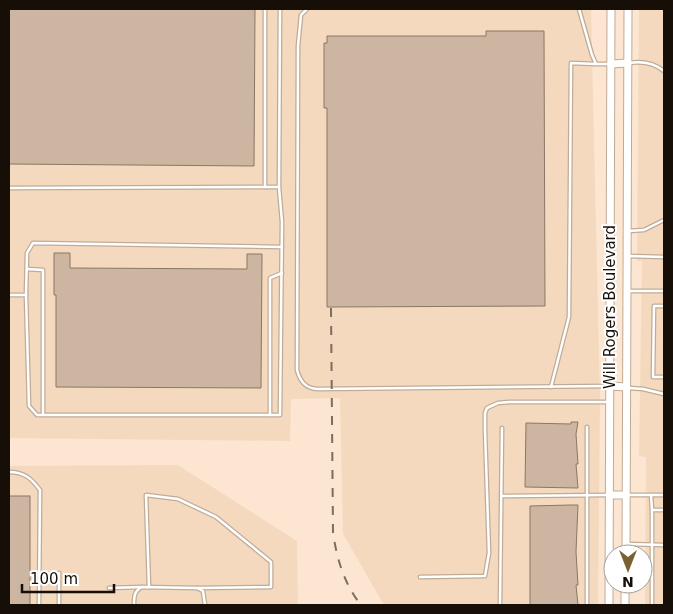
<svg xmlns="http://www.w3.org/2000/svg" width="673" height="614" viewBox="0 0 673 614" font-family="'DejaVu Sans',sans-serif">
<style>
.built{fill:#f4d9be}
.building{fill:#ccb6a2;stroke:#8b7764}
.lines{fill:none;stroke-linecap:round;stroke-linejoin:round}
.lane-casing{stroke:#c0ab97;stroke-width:5}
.secondary-casing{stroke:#c0ab97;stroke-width:9}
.lane{stroke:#fff;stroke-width:2.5}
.secondary{stroke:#fff;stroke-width:7}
.rail{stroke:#7b6d60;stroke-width:2;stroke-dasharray:9 9;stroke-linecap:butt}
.labels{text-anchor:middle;stroke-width:4;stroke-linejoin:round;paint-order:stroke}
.street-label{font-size:15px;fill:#160f08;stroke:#fff}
</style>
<rect width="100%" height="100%" fill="#fce6d1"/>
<g class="built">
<polygon points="9,9 591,9 600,400 598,605 384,605 343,534 340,398 291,399 290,441 9,438"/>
<polygon points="639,9 664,9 664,605 645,605 646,457 639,456 642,261 637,261"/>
<polygon points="178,465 297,541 298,605 9,605 9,466"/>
</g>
<g class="building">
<polygon points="9,9 255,9 254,166 9,164"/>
<polygon points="486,31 544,31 545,306 327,307 327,108 324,108 324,43 327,43 327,36 486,36"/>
<polygon points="54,253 70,253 70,268 247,269 247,254 262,254 261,388 56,387 56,295 54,295"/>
<polygon points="571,422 578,422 576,434 578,464 576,464 578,488 525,487 526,423 571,424"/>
<rect x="9" y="496" width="21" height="109"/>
<polygon points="571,505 578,505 576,552 578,585 576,585 578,605 530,605 530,506"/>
</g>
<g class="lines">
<g class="lane-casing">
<g id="lane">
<path d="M 307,9 L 301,15 L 298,46 L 297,370 C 300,381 305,388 317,389 L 609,386"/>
<polyline points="579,9 592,55 596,64 609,64"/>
<path d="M 629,63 C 642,61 654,63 664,71"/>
<polyline points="265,187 265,9"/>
<polyline points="9,188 279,187 280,9"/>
<polyline points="628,231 644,230 664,220"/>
<polyline points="628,256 664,257"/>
<polyline points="27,269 43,270 43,414"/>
<polyline points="628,291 664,291"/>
<polyline points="9,295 26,295 29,406 37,415 280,415 282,222 279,187"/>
<polyline points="26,295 27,253 33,243 282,247"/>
<polyline points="664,306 654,306 653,377 664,377"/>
<polyline points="551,387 569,317 571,63 596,64"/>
<polyline points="629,388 643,389 664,394"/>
<polyline points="270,415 270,278 282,273"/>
<path d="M 9,472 C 24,472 31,478 40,490 L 39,605"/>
<polyline points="628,495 664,495"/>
<polyline points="651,495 652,510 664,510"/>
<polyline points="502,496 608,495"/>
<polyline points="652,510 652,605"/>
<polyline points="627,544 664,545"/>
<polyline points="420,577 485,576 489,553 485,430 485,413 487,408 498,403 509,402 609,402"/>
<polyline points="149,587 146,495 178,499 216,517 271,562 271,587 197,588"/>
<polyline points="109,588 141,587"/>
<polyline points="59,605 59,573"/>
<path d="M 134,605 C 134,597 134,591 142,587 L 197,588 L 203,591 L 205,605"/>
<polyline points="500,605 502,428"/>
<polyline points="587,605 587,427"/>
</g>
</g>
<g class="secondary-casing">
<g id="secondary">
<polyline points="611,64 628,63"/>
<polyline points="610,386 626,387"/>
<polyline points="610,495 626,495"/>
<polyline points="626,554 628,9"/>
<polyline points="609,605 611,9"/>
<polyline points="625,605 625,584"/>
</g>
</g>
<use href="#lane" class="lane"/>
<use href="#secondary" class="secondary"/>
<path class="rail" d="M 331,308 L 333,533 C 337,559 344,584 361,605"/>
</g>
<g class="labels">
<g class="street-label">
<text transform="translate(610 307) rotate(-90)" y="5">Will Rogers Boulevard</text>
</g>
</g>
<rect width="673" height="614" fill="none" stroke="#160f08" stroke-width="20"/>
<g transform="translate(628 569) rotate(180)"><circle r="24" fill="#ffffff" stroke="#a29f9c"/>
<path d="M0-4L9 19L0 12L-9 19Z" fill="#796132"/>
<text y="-8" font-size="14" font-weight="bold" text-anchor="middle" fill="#160f08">N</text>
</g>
<path d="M22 584v8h92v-8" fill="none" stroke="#160f08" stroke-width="2.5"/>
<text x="30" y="584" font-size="15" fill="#160f08" stroke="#ffffff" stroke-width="4" paint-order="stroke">100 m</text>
</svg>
